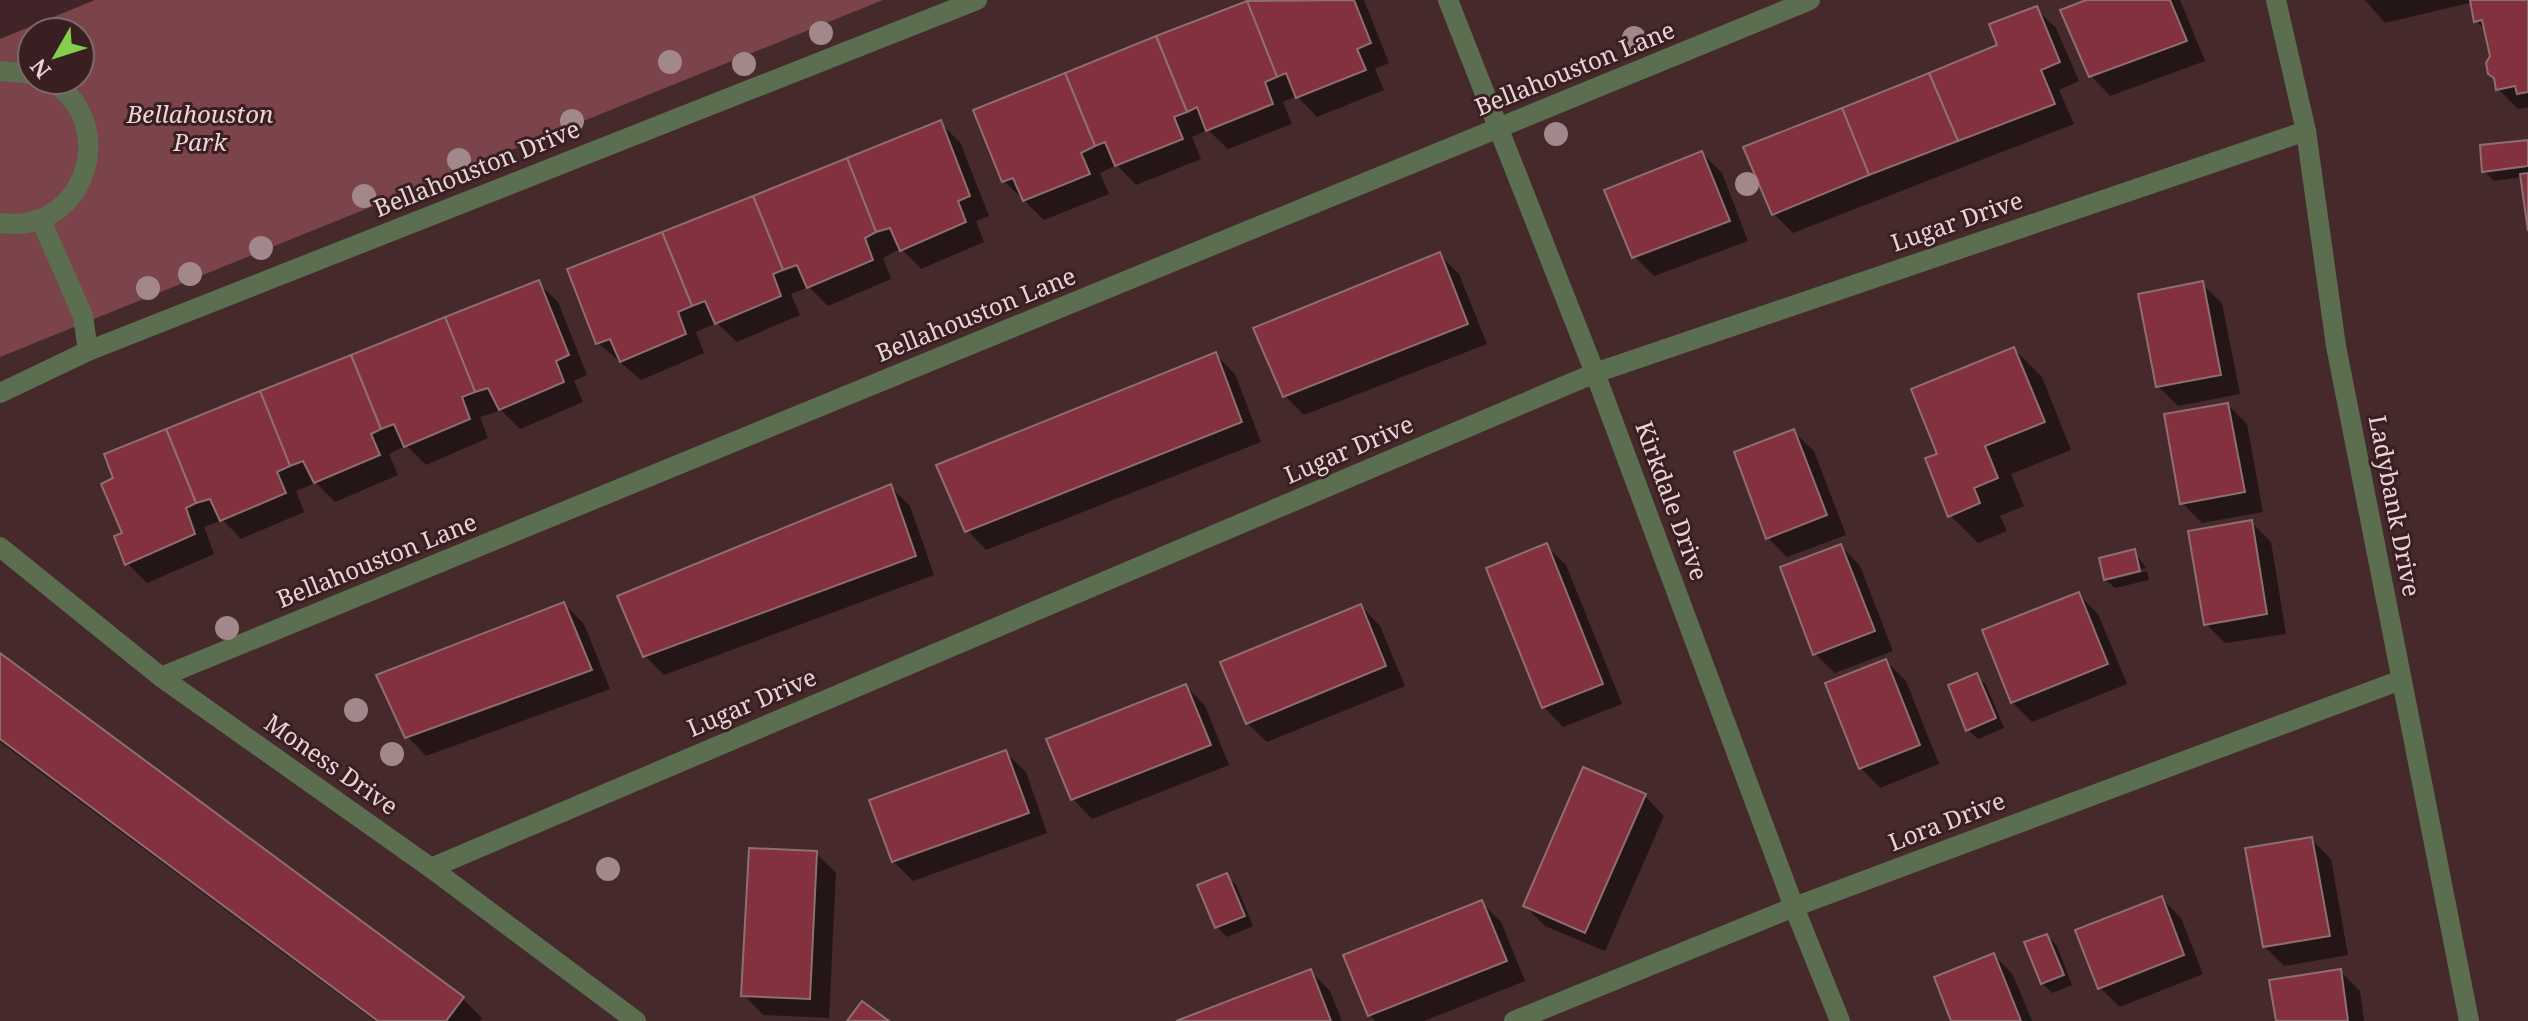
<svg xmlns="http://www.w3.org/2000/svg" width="2528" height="1021" viewBox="0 0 2528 1021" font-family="'Noto Serif',serif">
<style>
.green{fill:#7a444a;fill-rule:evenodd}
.shadow{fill:#0007}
.building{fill:#83313e;stroke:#8f6e70;stroke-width:2}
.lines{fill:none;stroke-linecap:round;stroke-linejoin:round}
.minor{stroke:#5b6e50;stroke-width:20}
.tree{fill:#a2888a}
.labels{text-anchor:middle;stroke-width:6;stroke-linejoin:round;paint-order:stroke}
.street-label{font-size:24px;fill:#e7d4d5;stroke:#3a1f22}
.park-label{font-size:24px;font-style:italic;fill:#efd5d7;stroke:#3a1f22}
</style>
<rect width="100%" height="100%" fill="#45292b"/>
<path class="green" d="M 0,0 L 883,0 L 0,357 ZM 32,32 L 80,32 L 80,80 L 32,80 Z"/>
<g class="shadow">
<polygon points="0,0 95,0 0,39"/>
<polygon points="1254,0 1364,0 1389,63 1375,69 1384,90 1317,117 1297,96 1283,102 1292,124 1228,149 1208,130 1192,137 1201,159 1136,185 1117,165 1100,173 1109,194 1044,220 1004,181 975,111"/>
<polygon points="2091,0 2180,0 2205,61 2110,96 2091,76"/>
<polygon points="2365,0 2528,0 2528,107 2518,109 2498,89 2487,31 2476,21 2473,2 2385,23"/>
<polygon points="2036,9 2056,28 2079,81 2059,90 2074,124 1793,233 1773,213 1999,46"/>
<polygon points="940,123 960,142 989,216 976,221 984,242 921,269 902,249 896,251 883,258 891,279 828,306 809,287 791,294 800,315 737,342 717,323 712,325 696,332 704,353 641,380 598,343"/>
<polygon points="2528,142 2528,217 2522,177 2494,181 2484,171"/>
<polygon points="1702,153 1722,173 1748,241 1654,276 1634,256"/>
<polygon points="1440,255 1459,274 1487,344 1304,415 1285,396"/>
<polygon points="538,283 558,302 587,375 574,381 583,402 520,429 501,410 480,417 488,438 426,465 407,446 401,448 389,454 398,475 335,502 316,483 296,491 304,512 241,539 223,520 204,527 214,554 147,583 127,563 117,537"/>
<polygon points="2202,284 2222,303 2240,394 2178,406 2158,386"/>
<polygon points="2014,349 2042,377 2071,450 2011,474 2024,506 2000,516 2007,531 1978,543 1950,515 1940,455"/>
<polygon points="1215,354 1235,374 1261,442 986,550 967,530"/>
<polygon points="2228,405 2247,424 2263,512 2202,523 2182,503"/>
<polygon points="1794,432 1814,451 1846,535 1787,557 1768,538"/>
<polygon points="891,487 910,506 934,575 664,675 645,656"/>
<polygon points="2251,522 2271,542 2286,634 2225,643 2206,624"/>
<polygon points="1546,546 1566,565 1622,704 1563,727 1544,707"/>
<polygon points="1841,546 1860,566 1893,651 1835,673 1815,654"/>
<polygon points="2135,552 2146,568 2110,576 2110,580 2147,571 2149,580 2115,588 2105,579"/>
<polygon points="2078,594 2098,614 2127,684 2032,722 2012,702"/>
<polygon points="564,604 584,624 610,689 426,756 407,736"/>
<polygon points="1361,606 1380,626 1405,686 1267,742 1247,723"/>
<polygon points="0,655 462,998 482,1018 480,1021 375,1021 0,742"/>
<polygon points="1886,661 1906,681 1939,764 1880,788 1861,768"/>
<polygon points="1976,675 1986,685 2004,728 1978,739 1968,730"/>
<polygon points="1186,686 1205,706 1229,765 1092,819 1073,799"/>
<polygon points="1006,753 1026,772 1047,833 913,881 893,861"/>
<polygon points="1645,796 1664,816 1605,951 1545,926 1525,906"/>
<polygon points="2311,839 2331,859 2348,955 2284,966 2264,946"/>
<polygon points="816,853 836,873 829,1018 763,1015 744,995"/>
<polygon points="1226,875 1236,885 1253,926 1227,937 1217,927"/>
<polygon points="2161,898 2181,918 2203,974 2120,1007 2100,988"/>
<polygon points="1481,902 1501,922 1525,981 1424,1021 1375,1021 1370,1015"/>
<polygon points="2047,936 2057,946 2072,985 2052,993 2042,983"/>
<polygon points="1994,955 2013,975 2032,1021 1953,1021"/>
<polygon points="2340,971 2360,991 2364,1021 2278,1021"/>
<polygon points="1311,972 1330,991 1342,1021 1181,1021"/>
</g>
<g class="building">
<polygon points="1354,0 1371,43 1357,49 1366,70 1296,98 1286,73 1277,77 1247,1"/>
<polygon points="2086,0 2170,0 2187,41 2089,77 2060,10"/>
<polygon points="2470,0 2528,0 2528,92 2517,94 2515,86 2496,90 2494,78 2488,74 2486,63 2490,56 2482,20 2474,22"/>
<polygon points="1247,1 1277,77 1265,82 1273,104 1206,131 1197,107 1187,112 1156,36"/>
<polygon points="2037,6 2060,62 2041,70 2055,104 1958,141 1929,73 1997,45 1989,24"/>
<polygon points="1156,36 1187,112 1174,117 1183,139 1115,166 1105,142 1095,146 1065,73"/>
<polygon points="1065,73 1095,146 1081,153 1090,174 1023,201 1013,178 1002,182 973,110"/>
<polygon points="1929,73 1958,141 1869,175 1842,108"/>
<polygon points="1842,108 1869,175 1772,215 1743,147"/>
<polygon points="941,120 970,196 958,201 966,222 900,251 890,228 876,232 847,158"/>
<polygon points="2528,140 2528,166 2482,172 2480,145"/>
<polygon points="1702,151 1730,221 1632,258 1604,190"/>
<polygon points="847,158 876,232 865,238 873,260 807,288 797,265 783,270 753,196"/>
<polygon points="2528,173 2528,231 2520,174"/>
<polygon points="753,196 783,270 773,274 781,296 715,324 705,301 692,306 662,232"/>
<polygon points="662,232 692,306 678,312 686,334 620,362 610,339 596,344 567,269"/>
<polygon points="1440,252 1468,324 1283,397 1253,328"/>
<polygon points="539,280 569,355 556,361 564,382 499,410 488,388 475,392 445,317"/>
<polygon points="2203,281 2221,375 2156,387 2138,294"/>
<polygon points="445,317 475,392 462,397 470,419 404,447 394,424 381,429 351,355"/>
<polygon points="2014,347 2045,422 1985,446 1998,478 1974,488 1980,503 1948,517 1925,458 1937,454 1911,389"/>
<polygon points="1216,352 1242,422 965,532 936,465"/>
<polygon points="351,355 381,429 371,434 380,455 314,483 303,461 290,466 260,391"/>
<polygon points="260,391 290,466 277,472 286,493 220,521 210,499 196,503 166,429"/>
<polygon points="2228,403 2245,492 2180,504 2164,414"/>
<polygon points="166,429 196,503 186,508 195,534 125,565 114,536 122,533 101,484 113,478 104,454"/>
<polygon points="1794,429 1827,515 1766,539 1734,452"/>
<polygon points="891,484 916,556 643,657 617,596"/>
<polygon points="2252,520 2267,614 2204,625 2188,531"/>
<polygon points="1547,543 1603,684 1542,708 1486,568"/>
<polygon points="1841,544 1875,631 1813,655 1780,567"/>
<polygon points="2135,549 2140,571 2104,580 2099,558"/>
<polygon points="2079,592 2108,664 2011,703 1982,630"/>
<polygon points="564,602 592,670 405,738 376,675"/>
<polygon points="1361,604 1386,666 1246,724 1220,662"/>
<polygon points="0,653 464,997 446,1021 378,1021 0,739"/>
<polygon points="1886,659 1920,745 1859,769 1825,683"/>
<polygon points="1977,673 1996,718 1966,731 1948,685"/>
<polygon points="1186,684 1211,745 1071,800 1046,739"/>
<polygon points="1006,750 1029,813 892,862 869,800"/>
<polygon points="1583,767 1646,794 1585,933 1523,906"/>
<polygon points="2312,837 2330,936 2263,947 2245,848"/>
<polygon points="749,848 817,851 810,999 741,996"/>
<polygon points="1227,873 1245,916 1215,928 1197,885"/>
<polygon points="2162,896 2184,955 2098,989 2075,930"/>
<polygon points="1482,900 1507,961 1368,1016 1343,955"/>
<polygon points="2047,934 2064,975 2041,984 2024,942"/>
<polygon points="1994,953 2021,1021 1951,1021 1934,977"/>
<polygon points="1311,969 1331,1021 1176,1021"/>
<polygon points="2341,969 2348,1021 2276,1021 2269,980"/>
<polygon points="862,1001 889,1021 847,1021"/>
</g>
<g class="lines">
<g class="minor">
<polyline points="1448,0 1595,373 1794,907 1840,1021"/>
<polyline points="2276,0 2306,131 2336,346 2469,1021"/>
<polyline points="0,71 32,74"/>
<polyline points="41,220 83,316 88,351"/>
<path d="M 0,223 C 86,236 122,121 49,80"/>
<polyline points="0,393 88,351 977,0"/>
<polyline points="0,547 161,677 431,868 636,1021"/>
<polyline points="161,677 1810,0"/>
<polyline points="431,868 1595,373 2306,131"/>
<polyline points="1514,1021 1794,907 2401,680"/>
</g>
</g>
<g class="tree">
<circle cx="821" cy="33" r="12"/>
<circle cx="1634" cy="38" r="12"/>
<circle cx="670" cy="62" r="12"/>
<circle cx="744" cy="64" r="12"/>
<circle cx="572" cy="121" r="12"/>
<circle cx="1556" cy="134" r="12"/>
<circle cx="459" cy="160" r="12"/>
<circle cx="1747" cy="184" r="12"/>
<circle cx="364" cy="196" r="12"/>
<circle cx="261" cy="248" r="12"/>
<circle cx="190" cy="274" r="12"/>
<circle cx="148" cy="288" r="12"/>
<circle cx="227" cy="628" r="12"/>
<circle cx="356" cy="710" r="12"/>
<circle cx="392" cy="754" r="12"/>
<circle cx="608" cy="869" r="12"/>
</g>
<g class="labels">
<g class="street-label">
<text transform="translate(1575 69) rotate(-22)" y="8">Bellahouston Lane</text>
<text transform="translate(477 169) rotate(-22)" y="8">Bellahouston Drive</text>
<text transform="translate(1957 222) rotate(-19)" y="8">Lugar Drive</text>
<text transform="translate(976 315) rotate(-22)" y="8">Bellahouston Lane</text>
<text transform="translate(1349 450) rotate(-23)" y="8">Lugar Drive</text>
<text transform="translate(1671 501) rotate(70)" y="8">Kirkdale Drive</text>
<text transform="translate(2394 506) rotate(79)" y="8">Ladybank Drive</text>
<text transform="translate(377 561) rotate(-22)" y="8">Bellahouston Lane</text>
<text transform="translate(752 703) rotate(-23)" y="8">Lugar Drive</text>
<text transform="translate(331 765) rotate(35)" y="8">Moness Drive</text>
<text transform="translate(1947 822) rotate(-21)" y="8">Lora Drive</text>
</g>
<g class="park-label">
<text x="200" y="123">Bellahouston<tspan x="200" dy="28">Park</tspan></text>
</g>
</g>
<g transform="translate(56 56) rotate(231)"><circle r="38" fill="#3a1f22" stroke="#7f676a" stroke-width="2"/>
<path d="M0-6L14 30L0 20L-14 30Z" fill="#85cf4c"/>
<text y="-12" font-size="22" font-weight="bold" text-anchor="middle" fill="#e7d4d5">N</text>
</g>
</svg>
